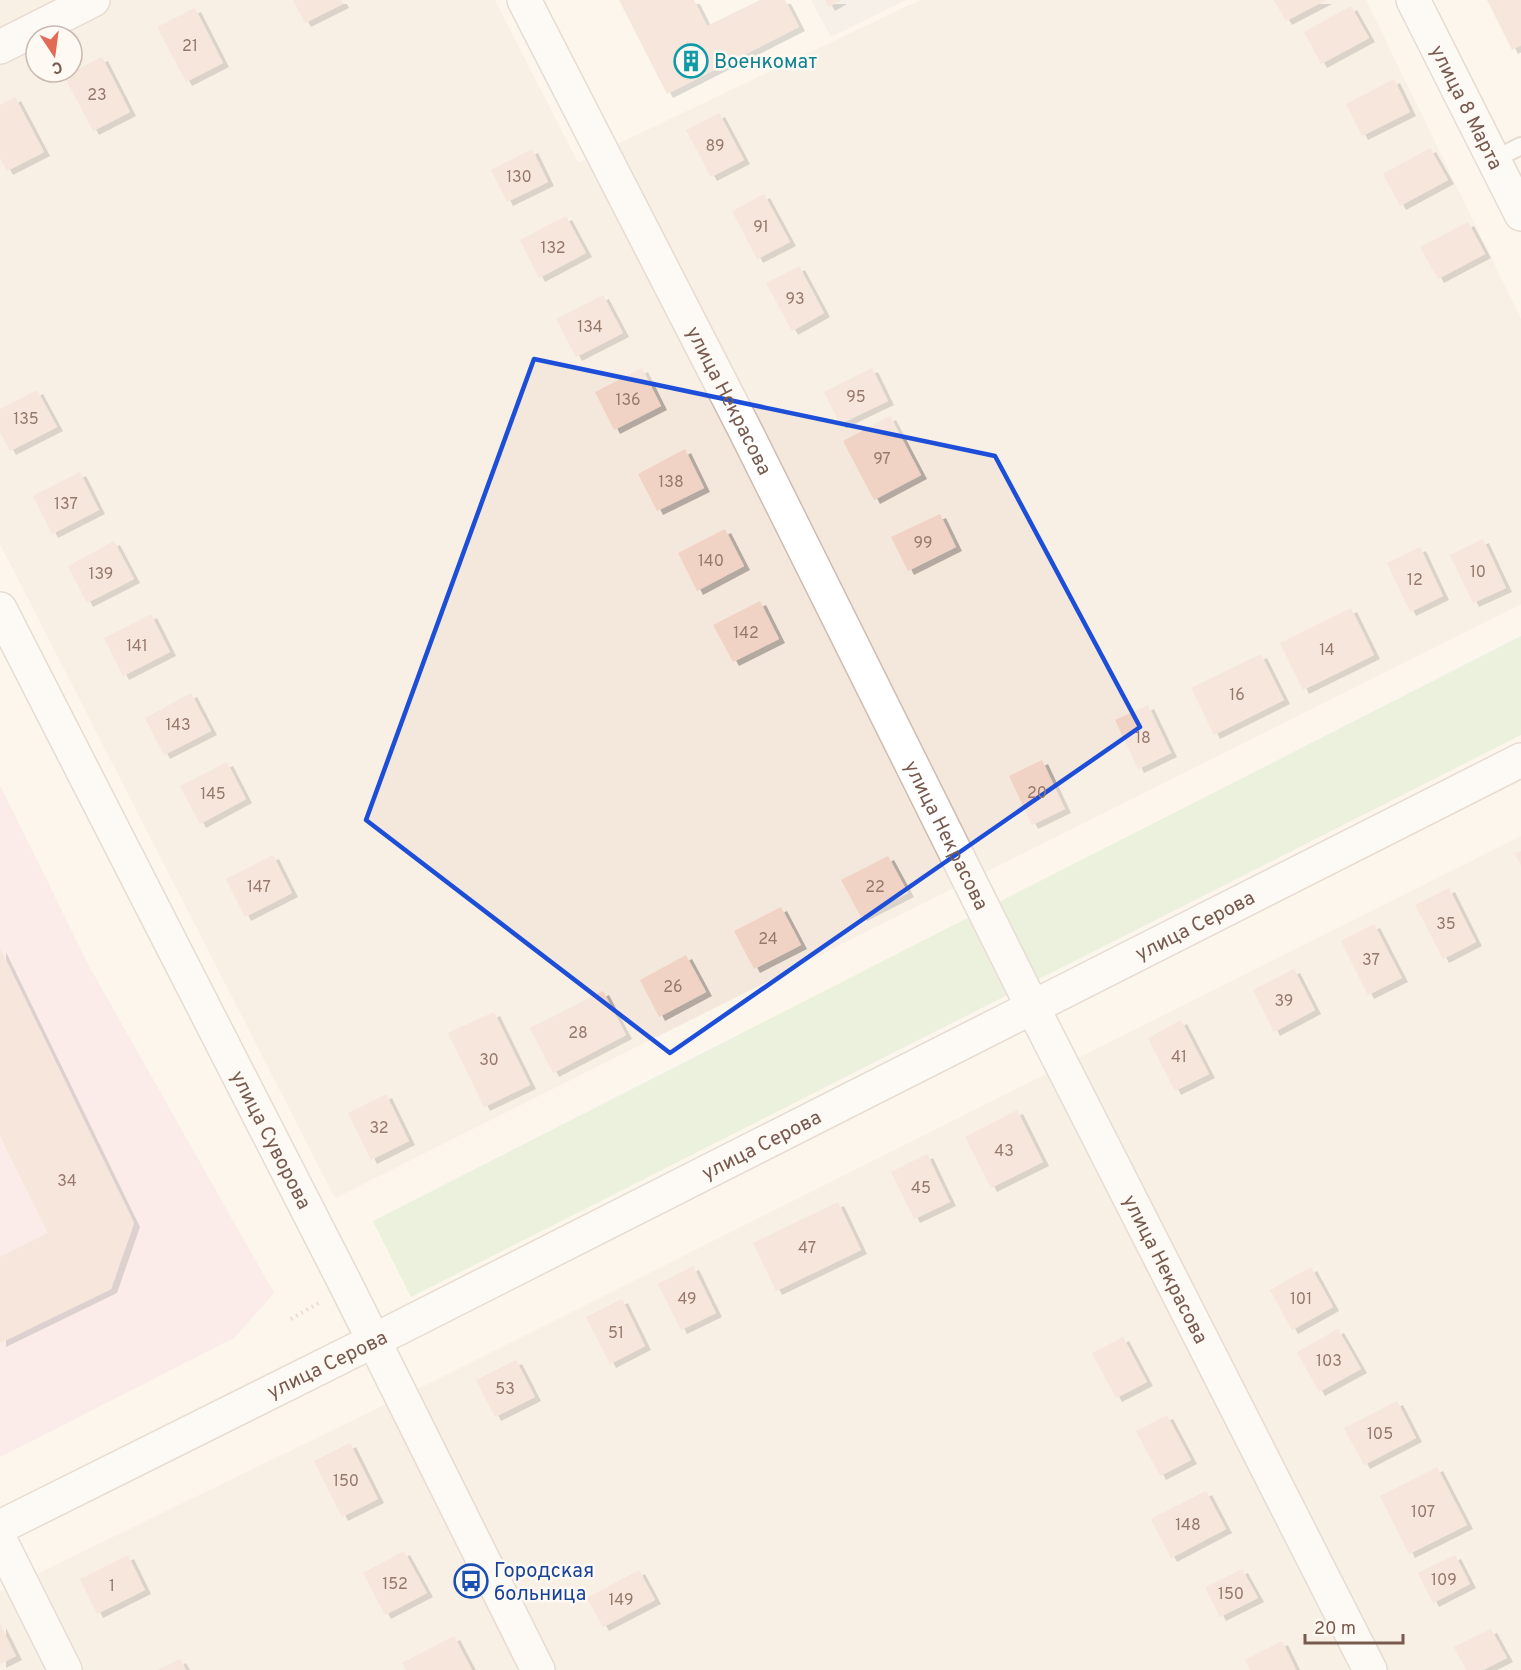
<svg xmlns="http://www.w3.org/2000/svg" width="1521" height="1670" viewBox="0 0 1521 1670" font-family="Overpass,sans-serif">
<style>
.residential{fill:#f4e7db;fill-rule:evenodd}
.industrial{fill:#efe8e4}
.medical{fill:#fae0e5}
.green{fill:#daebca}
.building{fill:#f1d3c5;filter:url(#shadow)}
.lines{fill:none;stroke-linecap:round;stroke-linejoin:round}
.service-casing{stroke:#cfbcb1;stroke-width:20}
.minor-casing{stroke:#cfbcb1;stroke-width:36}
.tertiary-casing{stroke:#cfbcb1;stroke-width:36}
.path{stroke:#d7b6a7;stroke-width:4;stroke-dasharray:1.5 4.5;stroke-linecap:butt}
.service{stroke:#fff;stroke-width:16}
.minor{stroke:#fff;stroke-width:33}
.tertiary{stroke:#fff;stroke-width:33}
.marked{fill:none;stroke:#1d4ed8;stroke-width:4.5;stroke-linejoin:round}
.labels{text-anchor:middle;stroke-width:5;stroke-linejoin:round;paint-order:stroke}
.number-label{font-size:16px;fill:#96786c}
.culture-label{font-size:20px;fill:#0d838f;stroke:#fff9f3;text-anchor:start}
.street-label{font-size:20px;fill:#785a4f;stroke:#fff9f3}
.transit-label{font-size:20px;fill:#164399;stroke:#fff9f3;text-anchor:start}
</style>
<defs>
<filter id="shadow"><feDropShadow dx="6" dy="4" stdDeviation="0" flood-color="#0004"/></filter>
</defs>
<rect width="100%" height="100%" fill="#fcf5ec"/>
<g class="residential">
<path d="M 0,0 L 495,0 L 578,163 L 920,0 L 1366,0 L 1521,319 L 1521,604 L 335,1198 L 0,544 ZM 36,36 L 72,36 L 72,72 L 36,72 Z"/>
<polygon points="1521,836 1521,1670 0,1670 0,1592 438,1379"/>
</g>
<polygon class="industrial" points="811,0 906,0 831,37"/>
<polygon class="medical" points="0,785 89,966 274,1293 234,1338 0,1457"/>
<polygon class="green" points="1521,636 1521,735 411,1297 373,1221"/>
<g class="building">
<polygon points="293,0 341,0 343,4 305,23"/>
<polygon points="619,0 694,0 707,26 760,0 785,0 799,27 667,94"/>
<polygon points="825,0 841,0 829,7"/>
<polygon points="1274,0 1326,0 1286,21"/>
<polygon points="1487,0 1521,0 1521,45 1512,50"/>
<polygon points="1351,6 1369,38 1321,64 1304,32"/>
<polygon points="195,8 223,63 186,82 157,27"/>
<polygon points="102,57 130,112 93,131 64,76"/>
<polygon points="1394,79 1410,112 1362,136 1346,104"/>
<polygon points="15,97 44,152 7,171 0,158 0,105"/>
<polygon points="719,113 744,160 711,177 686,130"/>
<polygon points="1430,148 1448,180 1400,206 1383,174"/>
<polygon points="532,149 548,182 507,202 491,170"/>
<polygon points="764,194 790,242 757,259 732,211"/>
<polygon points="566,216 586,253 539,278 520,240"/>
<polygon points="1468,222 1485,254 1438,279 1420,247"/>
<polygon points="799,266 824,313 792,331 766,283"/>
<polygon points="603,295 623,333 576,357 556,319"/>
<polygon points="642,368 661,406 614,430 595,392"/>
<polygon points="872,368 888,401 840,424 824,392"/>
<polygon points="37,390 57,427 10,451 0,432 0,409"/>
<polygon points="890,416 921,475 874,500 843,441"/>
<polygon points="685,449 704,488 657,511 638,474"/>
<polygon points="80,472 99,510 52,534 33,496"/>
<polygon points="940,514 956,547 908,571 891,537"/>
<polygon points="725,529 744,566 697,591 678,553"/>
<polygon points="1483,539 1506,588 1473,603 1450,555"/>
<polygon points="114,541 134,579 87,603 68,566"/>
<polygon points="1420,547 1443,596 1410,612 1387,563"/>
<polygon points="760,601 779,639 733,662 713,625"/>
<polygon points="1351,608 1374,655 1303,690 1280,643"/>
<polygon points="151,614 170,652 123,676 104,638"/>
<polygon points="1261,654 1284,700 1214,735 1191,688"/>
<polygon points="191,693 211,731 164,755 145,718"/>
<polygon points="1148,705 1171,753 1138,769 1115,720"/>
<polygon points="1042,760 1065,809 1032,825 1009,776"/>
<polygon points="227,762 246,799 200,824 180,786"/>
<polygon points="1521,851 1521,865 1515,854"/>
<polygon points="273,855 292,893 245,917 226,879"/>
<polygon points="888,856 908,893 861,917 841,880"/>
<polygon points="1449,888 1476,942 1443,959 1415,905"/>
<polygon points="781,907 801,945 754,969 734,931"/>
<polygon points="1374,924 1402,978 1368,995 1341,941"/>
<polygon points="0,948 134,1223 111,1289 0,1343 0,1257 48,1233 0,1136"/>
<polygon points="686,955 706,992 659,1017 640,980"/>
<polygon points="1294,969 1315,1010 1274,1032 1253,990"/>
<polygon points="603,991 626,1035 553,1073 530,1028"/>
<polygon points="494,1012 530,1085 484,1107 448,1033"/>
<polygon points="1181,1020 1209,1074 1175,1091 1148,1038"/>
<polygon points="386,1094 409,1141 371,1160 348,1113"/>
<polygon points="1017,1110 1043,1162 991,1188 965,1137"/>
<polygon points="927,1154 950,1202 914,1219 891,1172"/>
<polygon points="838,1202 861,1250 776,1291 753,1243"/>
<polygon points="693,1266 716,1313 681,1330 658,1284"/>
<polygon points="1311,1267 1333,1307 1292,1330 1270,1290"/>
<polygon points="622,1299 645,1346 610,1364 586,1317"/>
<polygon points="1338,1329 1361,1369 1319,1392 1297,1352"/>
<polygon points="1123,1337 1147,1382 1116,1398 1092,1353"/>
<polygon points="516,1360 535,1397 495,1417 476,1380"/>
<polygon points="1397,1401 1416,1438 1364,1465 1344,1428"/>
<polygon points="1167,1415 1191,1460 1160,1476 1136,1431"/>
<polygon points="350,1443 378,1499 342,1517 314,1461"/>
<polygon points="1437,1467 1467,1525 1409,1554 1380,1496"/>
<polygon points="1206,1491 1226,1529 1171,1558 1151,1519"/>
<polygon points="404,1551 427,1593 385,1615 363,1573"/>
<polygon points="128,1555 145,1590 97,1614 80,1579"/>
<polygon points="1455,1555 1470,1584 1433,1603 1418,1573"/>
<polygon points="1242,1569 1258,1598 1220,1617 1205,1587"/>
<polygon points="639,1570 655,1600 603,1627 587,1598"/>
<polygon points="0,1624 16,1656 0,1664"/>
<polygon points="1491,1629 1507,1658 1483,1670 1466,1670 1454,1647"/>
<polygon points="454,1636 472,1670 406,1670 402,1663"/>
<polygon points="1282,1641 1296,1670 1250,1670 1245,1660"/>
<polygon points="180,1659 186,1670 158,1670"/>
</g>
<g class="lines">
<g class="service-casing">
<polyline id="service" points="1493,160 1521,146"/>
</g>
<g class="minor-casing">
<g id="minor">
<path id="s1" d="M 524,0 L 745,430 L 1033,1008 L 1370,1670"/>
<path id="s2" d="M 1413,0 L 1521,214"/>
<polyline points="0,47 93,0"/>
<polyline points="0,1527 373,1341"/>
<polyline points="0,1540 65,1670"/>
</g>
</g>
<g class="tertiary-casing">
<g id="tertiary">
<path id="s3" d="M 0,609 L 347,1287 L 538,1670"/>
<path id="s4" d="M 373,1341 L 1521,760"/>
</g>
</g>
<polyline class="path" points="291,1319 319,1303"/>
<use href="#service" class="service"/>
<use href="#minor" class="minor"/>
<use href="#tertiary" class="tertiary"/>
</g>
<path d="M0 0H1521V1670H0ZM 534,359 L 995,456 L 1140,727 L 670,1053 L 366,820 Z" fill="#fcf5ec" fill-opacity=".55" fill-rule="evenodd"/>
<path class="marked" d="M 534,359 L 995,456 L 1140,727 L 670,1053 L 366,820 Z"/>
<defs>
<g id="building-ring" transform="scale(1.725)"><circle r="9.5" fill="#fff9f3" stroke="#0f9aa8" stroke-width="1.5"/><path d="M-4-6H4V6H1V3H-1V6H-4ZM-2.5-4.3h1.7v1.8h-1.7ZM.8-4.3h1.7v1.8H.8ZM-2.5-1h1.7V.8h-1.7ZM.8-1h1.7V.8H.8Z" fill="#0f9aa8"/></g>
<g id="bus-ring" transform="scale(1.725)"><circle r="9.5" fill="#fff9f3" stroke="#1a4fb4" stroke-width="1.5"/><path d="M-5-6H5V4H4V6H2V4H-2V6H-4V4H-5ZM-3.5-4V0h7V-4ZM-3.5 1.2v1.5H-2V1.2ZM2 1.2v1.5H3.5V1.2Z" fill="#1a4fb4"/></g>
</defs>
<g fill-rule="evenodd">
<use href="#building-ring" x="691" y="61"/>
<use href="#bus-ring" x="471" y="1581"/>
</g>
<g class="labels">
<g class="number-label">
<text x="190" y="51">21</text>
<text x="97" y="100">23</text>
<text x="715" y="151">89</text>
<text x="519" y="182">130</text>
<text x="761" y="232">91</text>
<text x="553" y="253">132</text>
<text x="795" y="304">93</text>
<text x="590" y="332">134</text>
<text x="856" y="402">95</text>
<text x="628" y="405">136</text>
<text x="26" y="424">135</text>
<text x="882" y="464">97</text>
<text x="671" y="487">138</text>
<text x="66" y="509">137</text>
<text x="923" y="548">99</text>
<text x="711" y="566">140</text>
<text x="1478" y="577">10</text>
<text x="101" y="579">139</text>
<text x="1415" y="585">12</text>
<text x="746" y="638">142</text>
<text x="137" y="651">141</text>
<text x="1327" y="655">14</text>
<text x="1237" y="700">16</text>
<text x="178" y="730">143</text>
<text x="1143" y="743">18</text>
<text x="1037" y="798">20</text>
<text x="213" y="799">145</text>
<text x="259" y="892">147</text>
<text x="875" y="892">22</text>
<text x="1446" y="929">35</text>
<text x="768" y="944">24</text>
<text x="1371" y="965">37</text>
<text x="673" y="992">26</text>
<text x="1284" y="1006">39</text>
<text x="578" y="1038">28</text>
<text x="1179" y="1062">41</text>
<text x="489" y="1065">30</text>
<text x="379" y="1133">32</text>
<text x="1004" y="1156">43</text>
<text x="67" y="1186">34</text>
<text x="921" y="1193">45</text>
<text x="807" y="1253">47</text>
<text x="687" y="1304">49</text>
<text x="1301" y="1304">101</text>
<text x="616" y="1338">51</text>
<text x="1329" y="1366">103</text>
<text x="505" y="1394">53</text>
<text x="1380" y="1439">105</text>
<text x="346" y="1486">150</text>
<text x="1423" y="1517">107</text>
<text x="1188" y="1530">148</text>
<text x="1444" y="1585">109</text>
<text x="395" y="1589">152</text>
<text x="112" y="1591">1</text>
<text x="1231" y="1599">150</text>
<text x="621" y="1605">149</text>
</g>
<g class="culture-label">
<text x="714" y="68">Военкомат</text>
</g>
<g class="street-label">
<text dy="7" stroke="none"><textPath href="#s2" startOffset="120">улица 8 Марта</textPath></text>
<text dy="7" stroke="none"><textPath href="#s1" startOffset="450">улица Некрасова</textPath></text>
<text dy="7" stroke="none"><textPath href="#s1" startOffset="936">улица Некрасова</textPath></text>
<text dy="7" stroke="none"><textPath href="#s4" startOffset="921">улица Серова</textPath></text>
<text dy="7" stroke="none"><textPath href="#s3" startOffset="596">улица Суворова</textPath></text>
<text dy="7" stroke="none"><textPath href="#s4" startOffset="435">улица Серова</textPath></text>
<text dy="7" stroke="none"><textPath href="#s1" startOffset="1422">улица Некрасова</textPath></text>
<text transform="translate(327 1364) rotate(-26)" y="7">улица Серова</text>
</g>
<g class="transit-label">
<text x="494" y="1577">Городская<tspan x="494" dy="23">больница</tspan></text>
</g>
</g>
<g transform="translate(54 54) rotate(167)"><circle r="28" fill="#fff9f3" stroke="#c9b9b1" stroke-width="1.5"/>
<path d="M0-4.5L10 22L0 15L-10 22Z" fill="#e26b56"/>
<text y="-9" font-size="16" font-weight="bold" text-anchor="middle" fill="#785a4f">С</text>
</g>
<path d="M1305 1634v9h98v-9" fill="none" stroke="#785a4f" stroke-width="3"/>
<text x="1314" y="1634" font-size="18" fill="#785a4f" stroke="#fff9f3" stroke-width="4.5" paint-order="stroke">20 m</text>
</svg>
